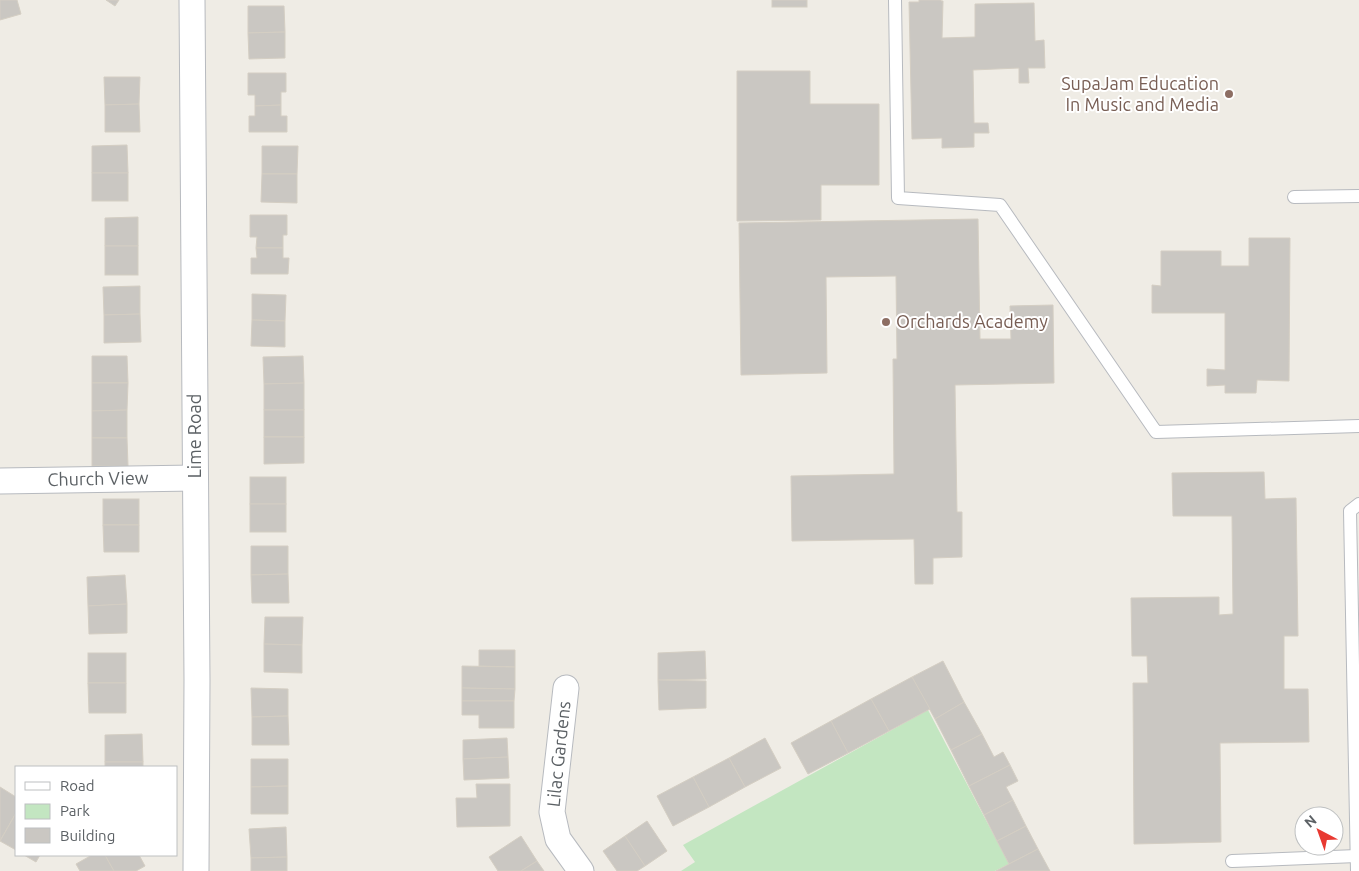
<svg xmlns="http://www.w3.org/2000/svg" width="1359" height="871" viewBox="0 0 1359 871" font-family="Ubuntu,sans-serif">
<style>
.green{fill:#c3e6c1}
.building{fill:#cac7c2;stroke:#d4cec3}
.lines{fill:none;stroke-linecap:round;stroke-linejoin:round}
.service-casing{stroke:#b7babf;stroke-width:14}
.minor-casing{stroke:#b7babf;stroke-width:27}
.service{stroke:#fff;stroke-width:12}
.minor{stroke:#fff;stroke-width:25}
.education-dot{fill:#8d6e63;stroke:#fff;stroke-width:2}
.labels{text-anchor:middle;stroke-width:4;stroke-linejoin:round;paint-order:stroke}
.education-label{font-size:18px;fill:#785e54;stroke:#fff;text-anchor:end}
.street-label{font-size:18px;fill:#5c6165;stroke:#fff}
</style>
<rect width="100%" height="100%" fill="#efece5"/>
<polygon class="green" points="928,710 1009,864 995,871 681,871 695,862 683,845"/>
<g class="building">
<polygon points="0,0 17,0 21,14 0,20"/>
<polygon points="106,0 119,0 115,6"/>
<rect x="772" y="0" width="35" height="7"/>
<polygon points="919,0 941,0 941,1 943,1 942,38 975,37 975,4 1034,3 1035,41 1044,40 1045,68 1028,68 1029,83 1019,83 1019,68 973,70 974,123 988,123 989,133 974,133 974,147 942,148 942,138 912,139 909,2 919,2"/>
<polygon points="248,6 284,6 285,32 248,33"/>
<polygon points="285,32 285,58 249,59 248,33"/>
<polygon points="737,71 810,71 810,104 879,104 879,185 821,185 821,220 737,221"/>
<polygon points="248,73 286,73 286,92 281,92 281,105 255,106 255,95 248,95"/>
<polygon points="104,77 140,77 139,104 105,105"/>
<polygon points="139,104 140,132 105,132 105,105"/>
<polygon points="281,105 281,116 287,116 287,132 249,132 249,116 255,116 255,106"/>
<polygon points="127,145 128,173 92,173 92,146"/>
<polygon points="262,146 298,146 297,174 262,174"/>
<rect x="92" y="173" width="36" height="28"/>
<polygon points="262,174 297,174 297,203 261,202"/>
<polygon points="250,215 287,215 287,235 283,235 283,248 256,248 257,237 250,237"/>
<polygon points="138,217 138,246 105,246 105,218"/>
<polygon points="978,219 980,339 1011,339 1010,306 1053,305 1054,383 955,385 957,512 962,512 962,557 933,558 933,584 915,584 914,539 792,541 791,476 894,474 893,359 897,359 896,276 826,277 827,373 741,375 739,223"/>
<polygon points="1249,238 1290,238 1289,381 1257,380 1256,393 1225,393 1225,385 1207,386 1207,369 1225,370 1225,313 1152,313 1152,285 1161,286 1161,251 1221,251 1221,266 1249,266"/>
<rect x="105" y="246" width="33" height="29"/>
<polygon points="256,248 283,248 283,258 289,258 288,274 251,274 251,258 257,258"/>
<polygon points="140,286 140,314 104,315 103,287"/>
<polygon points="252,294 286,295 285,321 252,320"/>
<polygon points="140,314 141,342 104,343 104,315"/>
<polygon points="252,320 285,321 285,347 251,346"/>
<polygon points="92,356 127,356 128,383 92,383"/>
<polygon points="303,356 304,383 264,384 263,357"/>
<polygon points="92,383 128,383 127,410 92,411"/>
<polygon points="304,383 304,410 264,410 264,384"/>
<polygon points="127,410 127,438 92,438 92,411"/>
<rect x="264" y="410" width="40" height="27"/>
<polygon points="264,437 304,437 304,463 264,464"/>
<polygon points="92,438 127,438 128,466 92,466"/>
<polygon points="1264,472 1265,499 1296,498 1298,636 1284,636 1284,689 1308,689 1309,742 1220,743 1221,842 1134,844 1133,683 1148,683 1147,656 1132,656 1131,598 1219,597 1219,615 1233,614 1232,516 1173,516 1172,473"/>
<rect x="250" y="477" width="36" height="27"/>
<rect x="103" y="499" width="36" height="26"/>
<rect x="250" y="504" width="36" height="28"/>
<polygon points="103,525 139,525 139,552 104,552"/>
<polygon points="251,546 288,546 288,574 251,575"/>
<polygon points="288,574 289,603 252,603 251,575"/>
<polygon points="125,575 127,604 88,606 87,577"/>
<polygon points="127,604 127,633 89,634 88,606"/>
<polygon points="265,617 303,617 302,645 264,644"/>
<polygon points="264,644 302,645 302,673 264,672"/>
<polygon points="479,650 515,650 515,667 479,666"/>
<polygon points="705,651 706,679 658,680 658,653"/>
<rect x="88" y="653" width="38" height="30"/>
<polygon points="943,661 964,702 935,719 912,677"/>
<polygon points="462,666 515,667 515,689 462,688"/>
<polygon points="912,677 930,709 889,731 871,699"/>
<polygon points="658,680 706,681 706,708 659,710"/>
<polygon points="88,683 126,683 126,713 89,713"/>
<polygon points="251,688 288,689 288,716 252,717"/>
<polygon points="462,688 515,689 514,701 462,701"/>
<polygon points="871,699 889,731 848,753 831,721"/>
<polygon points="462,701 514,701 514,728 479,728 479,715 462,715"/>
<polygon points="964,702 982,734 951,750 935,719"/>
<polygon points="288,716 289,745 252,745 252,717"/>
<polygon points="831,721 848,753 808,774 791,743"/>
<polygon points="142,734 143,762 105,762 105,735"/>
<polygon points="982,734 994,757 1003,752 1010,765 969,786 951,750"/>
<polygon points="507,738 508,757 463,759 463,740"/>
<polygon points="765,738 781,768 745,787 729,758"/>
<polygon points="508,757 509,778 464,780 463,759"/>
<polygon points="729,758 745,787 709,807 693,777"/>
<polygon points="251,759 288,759 288,786 251,787"/>
<rect x="105" y="762" width="38" height="5"/>
<polygon points="1010,765 1018,781 1006,787 1013,800 984,815 969,786"/>
<polygon points="693,777 709,807 673,826 657,796"/>
<polygon points="476,784 510,784 510,826 457,827 456,798 477,798"/>
<polygon points="288,786 288,814 251,814 251,787"/>
<polygon points="0,787 16,797 16,813 0,841"/>
<polygon points="1013,800 1026,826 997,841 984,815"/>
<polygon points="16,813 16,850 0,841"/>
<polygon points="647,821 667,851 645,866 625,836"/>
<polygon points="1026,826 1038,849 1009,864 997,841"/>
<polygon points="286,827 287,857 251,858 249,829"/>
<polygon points="521,836 537,861 521,871 498,871 489,857"/>
<polygon points="625,836 645,866 637,871 617,871 603,851"/>
<polygon points="1038,849 1050,871 996,871 1009,864"/>
<polygon points="24,855 40,855 36,862"/>
<polygon points="92,855 105,855 114,871 80,871 76,864"/>
<polygon points="105,855 139,855 145,866 136,871 114,871"/>
<polygon points="287,857 287,871 251,871 251,858"/>
<polygon points="537,861 544,871 521,871"/>
</g>
<g class="lines">
<g class="service-casing">
<g id="service">
<polyline points="895,0 898,198 1000,205 1156,432 1359,426"/>
<polyline points="1294,197 1359,196"/>
<polyline points="1232,861 1357,856"/>
<polyline points="1357,871 1350,511 1359,504"/>
</g>
</g>
<g class="minor-casing">
<g id="minor">
<polyline points="192,0 197,680 196,871"/>
<polyline points="0,481 195,478"/>
<polyline points="566,688 552,812 558,839 581,871"/>
</g>
</g>
<use href="#service" class="service"/>
<use href="#minor" class="minor"/>
</g>
<g class="education-dot">
<circle cx="1229" cy="94" r="5"/>
<circle cx="886" cy="322" r="5"/>
</g>
<g class="labels">
<g class="education-label">
<text x="1219" y="90">SupaJam Education<tspan x="1219" dy="21">In Music and Media</tspan></text>
<text x="896" y="328" text-anchor="start">Orchards Academy</text>
</g>
<g class="street-label">
<text transform="translate(195 436) rotate(-90)" y="6">Lime Road</text>
<text transform="translate(98 479) rotate(-1)" y="6">Church View</text>
<text transform="translate(559 754) rotate(-84)" y="6">Lilac Gardens</text>
</g>
</g>
<rect x="15" y="766" width="162" height="90" fill="#ffffff" stroke="#bec0c1"/>
<rect x="25" y="782" width="25" height="8" fill="#ffffff" stroke="#bec0c1"/>
<text x="60" y="791" font-size="15" fill="#5c6165">Road</text>
<rect x="25" y="804" width="25" height="15" fill="#c3e6c1" stroke="#bec0c1"/>
<text x="60" y="816" font-size="15" fill="#5c6165">Park</text>
<rect x="25" y="828" width="25" height="15" fill="#cac7c2" stroke="#bec0c1"/>
<text x="60" y="841" font-size="15" fill="#5c6165">Building</text>
<g transform="translate(1319 831) rotate(319)"><circle r="24" fill="#ffffff" stroke="#bec0c1"/>
<path d="M0-4L9 19L0 12L-9 19Z" fill="#e83931"/>
<text y="-8" font-size="14" font-weight="bold" text-anchor="middle" fill="#5c6165">N</text>
</g>
</svg>
